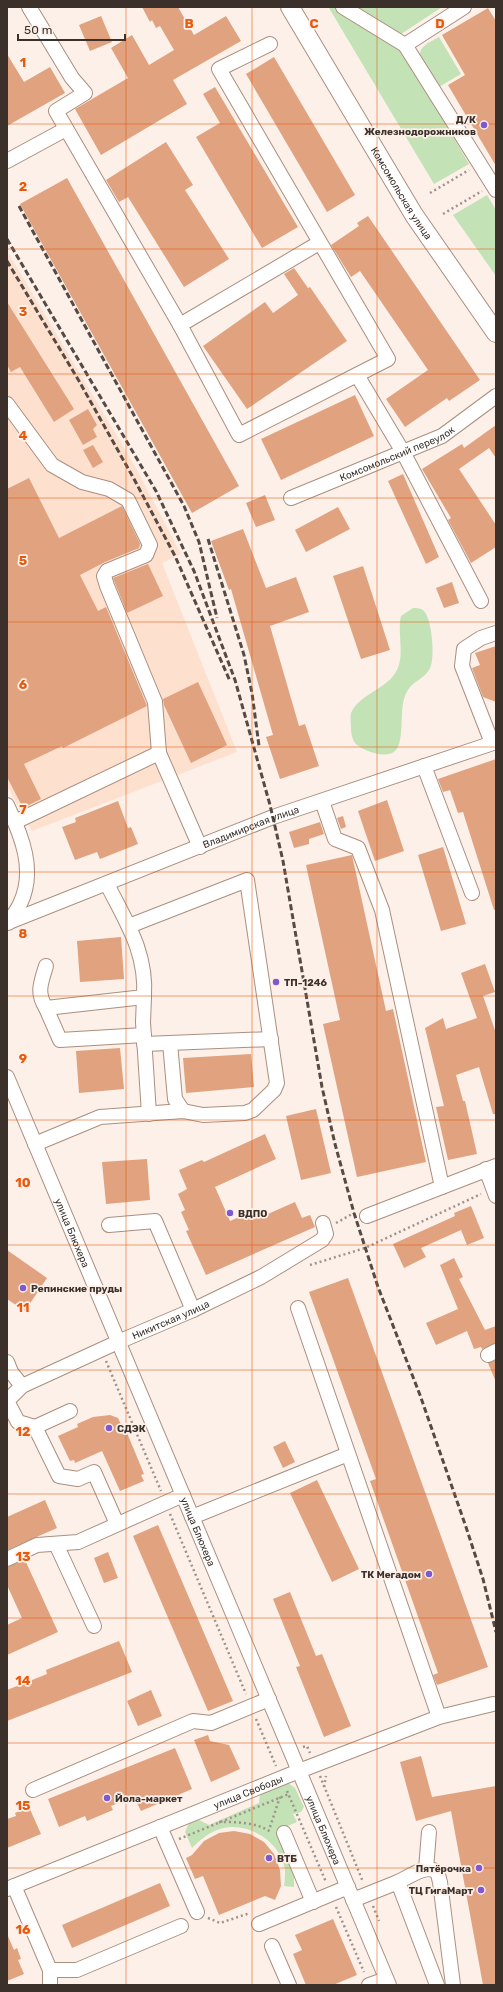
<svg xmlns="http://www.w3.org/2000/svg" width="503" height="1992" viewBox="0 0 503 1992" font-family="Rubik,sans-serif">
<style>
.built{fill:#fee0cf}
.green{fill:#c3e2b6}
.building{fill:#e0a27f}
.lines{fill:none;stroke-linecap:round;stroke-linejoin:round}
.minor-casing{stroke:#aa8f7f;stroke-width:16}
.major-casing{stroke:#aa8f7f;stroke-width:20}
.path{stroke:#9f938c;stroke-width:2.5;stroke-dasharray:2 3;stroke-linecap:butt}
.minor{stroke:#fff;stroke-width:14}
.major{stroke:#fff;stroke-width:18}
.rail{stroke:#564a44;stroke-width:3;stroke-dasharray:6 3;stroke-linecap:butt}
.grid{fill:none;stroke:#e8590c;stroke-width:1;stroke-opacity:0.55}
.poi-dot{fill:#7f57d0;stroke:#fcf0e9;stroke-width:1.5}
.labels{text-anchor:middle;stroke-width:3.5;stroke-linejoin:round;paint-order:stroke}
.poi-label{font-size:10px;font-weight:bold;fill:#3c302a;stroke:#fcf0e9;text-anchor:start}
.street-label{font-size:10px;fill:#3c302a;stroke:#fcf0e9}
.grid-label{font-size:13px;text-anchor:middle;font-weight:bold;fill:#e8590c;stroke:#fcf0e9;stroke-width:3.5;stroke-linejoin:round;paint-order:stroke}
</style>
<rect width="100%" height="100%" fill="#fcf0e9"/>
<polygon class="built" points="7,251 136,468 181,554 162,563 237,752 32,831 7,786"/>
<g class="green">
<polygon points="336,7 404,53 469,164 434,184 329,8"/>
<polygon points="352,7 442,7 398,36"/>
<path d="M 439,37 L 461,74 L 437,88 L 419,58 C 420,45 429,43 439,37 Z"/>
<polygon points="487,195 496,210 496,276 453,215"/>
<path d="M 413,608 C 417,608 421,608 424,611 C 432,619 436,661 429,670 C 421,682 410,680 404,699 C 400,712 404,741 396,750 C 388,760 362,751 355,743 C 352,739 351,733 351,728 C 351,724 350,717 351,713 C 360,693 387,690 397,670 C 405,654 397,633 401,616 Z"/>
<path d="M 288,1783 L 295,1788 L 304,1807 L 301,1812 L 293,1814 L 297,1822 L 276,1831 L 294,1873 L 294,1887 L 284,1886 C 285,1881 285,1875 285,1870 C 281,1840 244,1819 217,1830 C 207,1834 199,1841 192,1848 L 185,1832 L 189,1823 L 199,1820 L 209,1825 L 259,1803 L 260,1793 Z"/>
</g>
<g class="building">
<polygon points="142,7 178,7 194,35 226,16 241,41 173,80 187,104 101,155 75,109 128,78 111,48 132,35 149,65 174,50 160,26 156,28 152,20 150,22"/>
<polygon points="488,8 496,21 496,166 448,85 465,75 442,35"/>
<polygon points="101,16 112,42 90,51 79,25"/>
<polygon points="7,54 24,82 50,67 65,93 7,126"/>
<polygon points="274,57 355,195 327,212 246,74"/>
<polygon points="215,87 298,227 262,248 196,137 220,123 203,94"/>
<polygon points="166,142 193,185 185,190 229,259 184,287 128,197 119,202 106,180"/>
<polygon points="67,178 239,486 192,513 20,204"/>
<polygon points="368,216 480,380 449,401 447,398 405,427 386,399 428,370 360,271 351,277 331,245 359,226 357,223"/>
<polygon points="294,268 308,288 310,287 347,341 247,409 203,346 265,302 273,313 298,295 284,274"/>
<polygon points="7,302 74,409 54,422 20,367 11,372 7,365"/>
<polygon points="355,395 374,436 281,480 261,439"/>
<polygon points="88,409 97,425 93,429 97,437 83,445 69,420"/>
<polygon points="496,425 496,458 489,448 459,469 496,525 496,547 471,563 448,520 451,518 422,469 462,444 464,448"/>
<polygon points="93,445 103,462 93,468 83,450"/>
<polygon points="403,474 439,557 426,564 388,481"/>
<polygon points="29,478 59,538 122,506 140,544 139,548 105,562 80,575 98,611 106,607 147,706 63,748 62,746 24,764 41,799 23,808 7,777 7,489"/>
<polygon points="265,495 275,520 256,527 246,503"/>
<polygon points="338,507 350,529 306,552 295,530"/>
<polygon points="243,529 266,588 296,577 309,612 270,626 299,726 305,724 319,766 280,779 266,737 273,735 231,589 229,590 211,541"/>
<polygon points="148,564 163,596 127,613 113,578"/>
<polygon points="363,566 390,650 361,659 333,576"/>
<polygon points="452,582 459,603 444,608 436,588"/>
<polygon points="496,646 496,702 483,697 472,668 480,665 475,653"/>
<polygon points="198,682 227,745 191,763 164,705 163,699"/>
<polygon points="496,759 496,910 494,910 463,812 458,813 450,790 443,792 438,779"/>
<polygon points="387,800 404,851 375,861 358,811"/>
<polygon points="118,801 128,828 131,827 138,844 100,859 97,852 75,860 62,827 76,822 75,818"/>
<polygon points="343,816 346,827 341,829 337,818"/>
<polygon points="320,822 324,834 309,839 309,844 294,848 289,832"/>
<polygon points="443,847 466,924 441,931 418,855"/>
<polygon points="352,855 386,1011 393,1009 426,1162 357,1177 323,1024 340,1020 306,865"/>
<polygon points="121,937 124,979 80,982 77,941"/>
<polygon points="485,964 495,992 483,996 496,1033 496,1114 493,1114 479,1067 456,1075 463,1101 465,1101 477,1154 448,1160 436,1107 444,1106 425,1028 443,1018 446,1029 477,1018 461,973"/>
<polygon points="120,1048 124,1089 79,1093 76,1051"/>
<polygon points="251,1054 254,1087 186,1093 183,1058"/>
<polygon points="316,1109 331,1173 301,1180 286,1116"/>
<polygon points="265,1134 276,1159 215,1187 230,1221 258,1209 261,1217 295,1202 302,1218 310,1215 315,1227 206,1275 186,1231 189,1230 181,1212 185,1210 178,1194 187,1189 179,1170 202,1160 204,1162"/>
<polygon points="147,1159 150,1200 106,1204 102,1162"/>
<polygon points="471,1206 484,1238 467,1245 461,1230 421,1248 426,1257 404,1268 393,1244 455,1216 454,1213"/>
<polygon points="7,1250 47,1278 25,1311 7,1299"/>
<polygon points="454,1258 463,1277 459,1279 485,1330 496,1326 496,1343 482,1349 481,1347 474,1349 467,1331 436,1345 426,1323 458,1309 440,1265"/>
<polygon points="348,1278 488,1667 437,1685 433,1675 438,1673 370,1481 376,1479 309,1292"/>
<polygon points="496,1360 496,1382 488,1363"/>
<polygon points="110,1415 118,1418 123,1429 125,1428 144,1474 141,1475 144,1481 120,1491 102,1451 75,1463 74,1460 70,1461 58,1436 78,1427 77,1424 93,1417"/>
<polygon points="285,1441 295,1462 283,1468 273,1447"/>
<polygon points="317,1480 359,1569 332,1582 290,1493"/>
<polygon points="45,1500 57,1528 7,1550 7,1517"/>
<polygon points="158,1525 233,1701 208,1711 133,1536"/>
<polygon points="108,1552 118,1578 104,1583 94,1558"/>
<polygon points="25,1560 58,1632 7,1655 7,1625 22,1618 7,1585 7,1567"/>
<polygon points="290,1592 316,1656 322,1654 351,1726 324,1737 296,1667 300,1666 273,1599"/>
<polygon points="119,1641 132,1672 7,1721 7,1690 47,1674 46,1670"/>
<polygon points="151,1690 162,1716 138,1726 127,1701"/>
<polygon points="208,1735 210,1741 229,1745 240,1769 211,1782 194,1740"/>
<polygon points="175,1748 192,1789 141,1811 134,1797 111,1806 113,1810 87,1821 85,1816 59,1827 48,1799"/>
<polygon points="421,1756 432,1797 496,1786 496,1985 483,1985 451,1811 416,1821 400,1762"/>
<polygon points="29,1807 41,1834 7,1848 7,1819 16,1816 15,1813"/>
<polygon points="234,1831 250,1834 264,1842 274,1854 280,1870 281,1886 275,1900 265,1896 219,1915 203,1876 195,1879 186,1858 192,1855 204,1841 219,1833"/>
<polygon points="160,1883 170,1906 72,1948 62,1925"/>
<polygon points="333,1919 357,1975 333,1985 306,1985 293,1954 302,1950 295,1935"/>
<polygon points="7,1934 14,1950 17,1948 21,1959 18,1960 24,1974 7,1981"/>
</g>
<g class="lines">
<g class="minor-casing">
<g id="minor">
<polyline points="29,7 72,78 85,93 56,111 180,325"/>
<polyline points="343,7 405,45 496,190"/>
<polyline points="270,44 219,69 388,359 239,435 180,325 319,243"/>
<polyline points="405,45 464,7"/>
<polyline points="7,161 66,129"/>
<polyline points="357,375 403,452 481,601"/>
<polyline points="7,404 52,465 82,482 109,489 128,500 150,545 146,555 107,571 104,576 107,586 155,702 159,753"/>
<path id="s1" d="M 291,498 L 442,436 L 496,396"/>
<polyline points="492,743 462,666 464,649 481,638 496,633"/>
<polyline points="424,766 472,893"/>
<polyline points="322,801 335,839 358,848 382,910 442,1187"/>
<path d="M 7,805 C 22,836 36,871 20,904 C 17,911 12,917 8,923"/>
<polyline points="15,822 159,753 200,847"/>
<path id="s2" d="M 9,922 L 273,817 L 496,742"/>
<path d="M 46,966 C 41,983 36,992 46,1008 L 144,997 C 147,952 126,922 107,884"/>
<polyline points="144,997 143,1022 149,1114"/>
<polyline points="46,1008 60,1040 144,1035"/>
<polyline points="170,1043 175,1099 183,1111"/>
<polyline points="144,1044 271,1039"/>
<path id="s3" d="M 7,1077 L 389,1985"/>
<polyline points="35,1144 100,1117 183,1111 203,1115 245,1113 253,1110 274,1090 277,1083 247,880 129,926"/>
<polyline points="486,1169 496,1196"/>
<polyline points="367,1216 496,1166"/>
<polyline points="109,1225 155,1221 193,1310"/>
<polyline points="298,1308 439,1717"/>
<polyline points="488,1355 496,1351"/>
<polyline points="7,1362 11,1372 22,1386"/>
<path id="s4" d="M 7,1401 L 22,1386 L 118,1342 L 193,1310 L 261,1277 L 322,1240 L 326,1234 L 323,1223"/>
<polyline points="7,1401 18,1422 35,1427 59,1476 78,1479 94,1472 117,1524"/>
<polyline points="35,1427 70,1411"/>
<polyline points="192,1517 348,1454"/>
<polyline points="56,1544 94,1626"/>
<polyline points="7,1559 37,1545 78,1542 183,1495"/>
<polyline points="33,1790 193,1721 211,1723 269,1699"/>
<polyline points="160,1827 197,1912"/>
<polyline points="284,1833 313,1902"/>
<polyline points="426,1869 429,1832"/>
<path d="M 398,1882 C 407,1878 429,1862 437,1873 C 439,1875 439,1880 440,1882 L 453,1985"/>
<polyline points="14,1886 50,1970 50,1985"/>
<path id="s5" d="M 7,1889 L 299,1771 L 439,1717 L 493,1704"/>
<polyline points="353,1900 398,1882 437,1985"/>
<polyline points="259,1924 348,1887"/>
<polyline points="272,1946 289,1985"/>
<polyline points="50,1970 77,1970 181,1926"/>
<polyline points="369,1985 386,1979"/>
</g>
</g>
<g class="major-casing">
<g id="major">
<path id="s6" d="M 290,7 L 414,215 L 496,333"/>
</g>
</g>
<g class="path">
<polyline points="430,193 469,170"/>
<polyline points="443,214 482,191"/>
<polyline points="336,1223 354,1213"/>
<polyline points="310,1265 365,1248 481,1194"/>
<polyline points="106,1361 161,1491"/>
<polyline points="170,1514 246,1694"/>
<polyline points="256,1719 276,1766"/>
<polyline points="303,1747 307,1746 310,1753"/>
<polyline points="320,1776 363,1882"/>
<polyline points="324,1787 326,1776"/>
<polyline points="287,1791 326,1882"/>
<path d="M 219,1822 C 236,1822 256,1822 271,1832"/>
<polyline points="270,1827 280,1797"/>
<polyline points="179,1839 289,1794"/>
<polyline points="373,1906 379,1921"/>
<polyline points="336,1907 364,1972"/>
<polyline points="208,1918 220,1923 250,1913"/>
</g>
<use href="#minor" class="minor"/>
<use href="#major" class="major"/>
<g class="rail">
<polyline points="19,206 184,506 199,542 217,618"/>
<polyline points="7,239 156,491 194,571 235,680 270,805 283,861 322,1087 335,1144 354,1213 378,1287 420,1395 466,1527 483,1579 496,1632"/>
<polyline points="7,261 79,381 134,479 175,556 230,681"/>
<polyline points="208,539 244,655 252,693 259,746"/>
</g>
</g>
<path class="grid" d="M 126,7 L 126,1985M 252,7 L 252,1985M 377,7 L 377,1985M 7,124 L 496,124M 7,249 L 496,249M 7,374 L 496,374M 7,498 L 496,498M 7,622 L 496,622M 7,747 L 496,747M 7,872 L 496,872M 7,996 L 496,996M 7,1120 L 496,1120M 7,1245 L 496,1245M 7,1370 L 496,1370M 7,1494 L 496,1494M 7,1618 L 496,1618M 7,1743 L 496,1743M 7,1868 L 496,1868"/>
<g class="poi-dot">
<circle cx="484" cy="125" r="4"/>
<circle cx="276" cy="982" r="4"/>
<circle cx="230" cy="1213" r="4"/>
<circle cx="23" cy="1288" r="4"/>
<circle cx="109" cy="1428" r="4"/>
<circle cx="429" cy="1574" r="4"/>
<circle cx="107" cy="1798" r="4"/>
<circle cx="269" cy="1858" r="4"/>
<circle cx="479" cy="1868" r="4"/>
<circle cx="481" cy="1890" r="4"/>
</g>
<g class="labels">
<g class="poi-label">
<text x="476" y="123" text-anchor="end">Д/К<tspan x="476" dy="12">Железнодорожников</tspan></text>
<text x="284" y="986">ТП-1246</text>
<text x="238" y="1217">ВДПО</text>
<text x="31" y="1292">Репинские пруды</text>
<text x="117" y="1432">СДЭК</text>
<text x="421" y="1578" text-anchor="end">ТК Мегадом</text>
<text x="115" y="1802">Йола-маркет</text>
<text x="277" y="1862">ВТБ</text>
<text x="471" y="1872" text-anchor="end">Пятёрочка</text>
<text x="473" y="1894" text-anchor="end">ТЦ ГигаМарт</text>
</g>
<g class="street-label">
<text dy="4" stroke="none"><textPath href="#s6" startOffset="217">Комсомольская улица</textPath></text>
<text dy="4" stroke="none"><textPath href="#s1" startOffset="115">Комсомольский переулок</textPath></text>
<text dy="4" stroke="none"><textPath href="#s2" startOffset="260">Владимирская улица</textPath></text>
<text dy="4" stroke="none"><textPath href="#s3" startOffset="169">улица Блюхера</textPath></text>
<text dy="4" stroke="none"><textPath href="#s4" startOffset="184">Никитская улица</textPath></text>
<text dy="4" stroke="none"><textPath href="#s3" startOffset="493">улица Блюхера</textPath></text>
<text dy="4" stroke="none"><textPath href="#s5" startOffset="260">улица Свободы</textPath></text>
<text dy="4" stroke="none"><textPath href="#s3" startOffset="817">улица Блюхера</textPath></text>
</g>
</g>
<g class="grid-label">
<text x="189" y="28">B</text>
<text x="314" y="28">C</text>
<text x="440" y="28">D</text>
<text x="23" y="67">1</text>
<text x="23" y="191">2</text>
<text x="23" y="316">3</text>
<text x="23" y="440">4</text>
<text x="23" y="565">5</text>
<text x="23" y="689">6</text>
<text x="23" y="814">7</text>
<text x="23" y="938">8</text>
<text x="23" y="1063">9</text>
<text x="23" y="1187">10</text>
<text x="23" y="1312">11</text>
<text x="23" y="1436">12</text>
<text x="23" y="1561">13</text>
<text x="23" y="1685">14</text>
<text x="23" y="1810">15</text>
<text x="23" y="1934">16</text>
</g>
<rect width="503" height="1992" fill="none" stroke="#3c302a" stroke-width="16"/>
<path d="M18 34v6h107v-6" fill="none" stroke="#3c302a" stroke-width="2"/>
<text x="24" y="34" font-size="12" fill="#3c302a" stroke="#fcf0e9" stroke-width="3" paint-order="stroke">50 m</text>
</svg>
